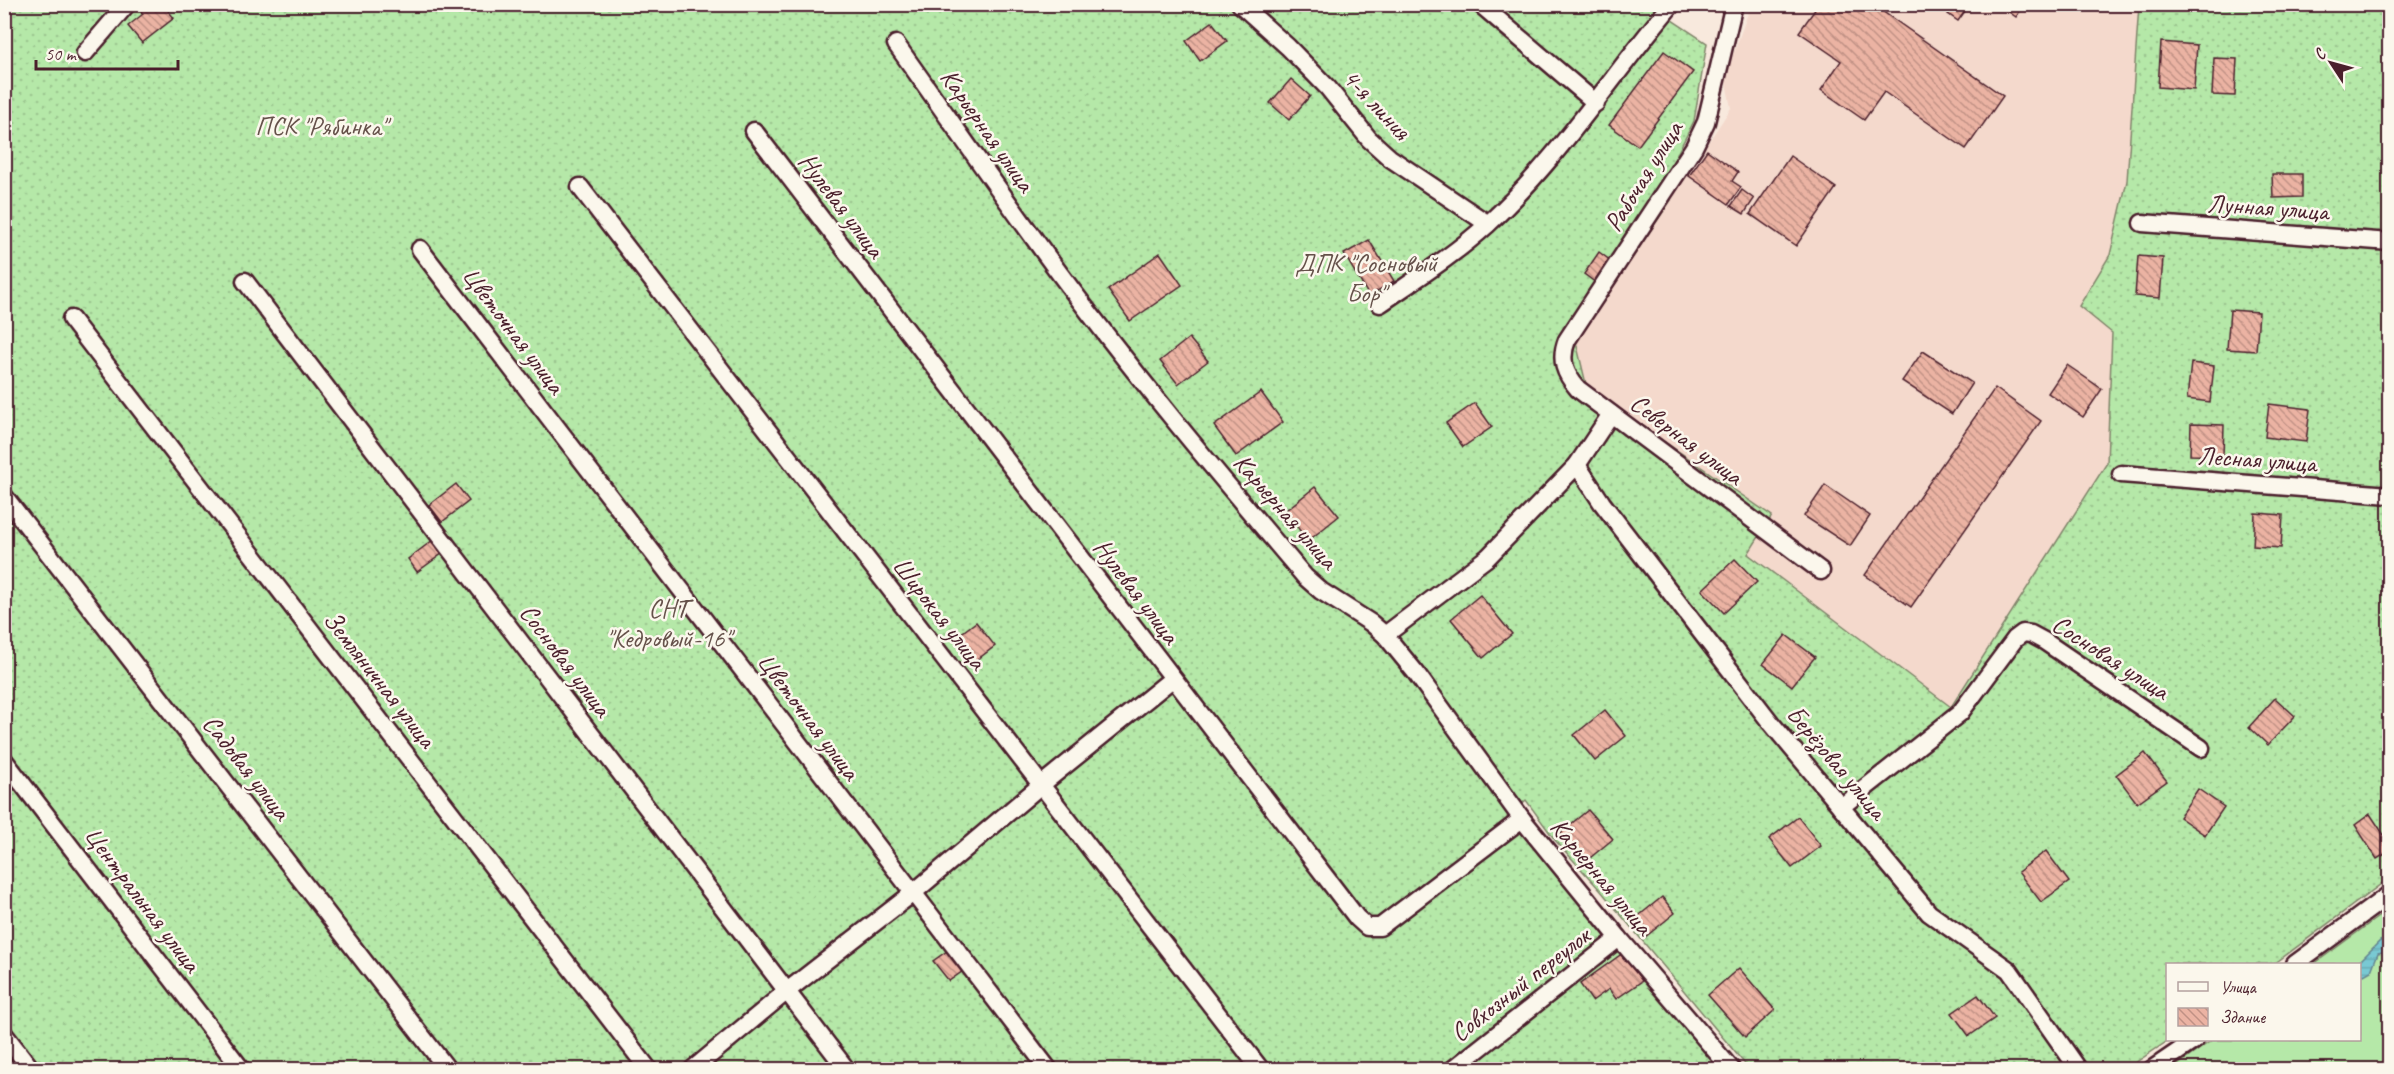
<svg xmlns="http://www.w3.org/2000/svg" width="2394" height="1074" viewBox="0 0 2394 1074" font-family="Caveat,sans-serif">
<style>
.built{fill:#f4d9cc}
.grass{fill:#b5e8a8;stroke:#80846a;stroke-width:1.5}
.garden{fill:url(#garden-dots);stroke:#80846a;stroke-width:1.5}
.water{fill:url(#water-rules);stroke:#668590;stroke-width:1.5}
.building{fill:url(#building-back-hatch);stroke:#4a1f2b;stroke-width:1.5}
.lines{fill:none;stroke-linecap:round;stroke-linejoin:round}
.street-casing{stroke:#4a1f2b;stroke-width:21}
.street{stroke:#fbf7ec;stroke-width:16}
.labels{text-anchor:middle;stroke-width:5;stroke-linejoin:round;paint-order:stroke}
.street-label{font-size:26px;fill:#4a1f2b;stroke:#fbf7ec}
.park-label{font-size:26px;fill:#65514a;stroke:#fbf7ec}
</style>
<defs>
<pattern id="garden-dots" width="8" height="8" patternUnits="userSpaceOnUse" patternTransform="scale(1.5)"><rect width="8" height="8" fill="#b5e8a8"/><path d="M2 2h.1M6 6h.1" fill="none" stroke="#9dc791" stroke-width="1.8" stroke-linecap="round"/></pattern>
<pattern id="water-rules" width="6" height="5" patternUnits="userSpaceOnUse" patternTransform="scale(1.5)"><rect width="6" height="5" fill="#79c9d3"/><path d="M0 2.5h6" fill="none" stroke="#6aacb5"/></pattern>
<pattern id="building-back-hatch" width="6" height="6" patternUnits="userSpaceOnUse" patternTransform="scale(1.5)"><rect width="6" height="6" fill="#ebb3a3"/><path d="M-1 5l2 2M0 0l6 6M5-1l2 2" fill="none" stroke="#c09185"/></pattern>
</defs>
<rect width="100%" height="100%" fill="#f8e9dd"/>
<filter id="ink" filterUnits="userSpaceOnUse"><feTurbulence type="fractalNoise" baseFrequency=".0167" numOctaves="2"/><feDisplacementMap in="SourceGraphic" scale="12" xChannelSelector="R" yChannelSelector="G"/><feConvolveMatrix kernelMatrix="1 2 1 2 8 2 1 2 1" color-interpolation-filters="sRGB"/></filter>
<g filter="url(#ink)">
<polygon class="built" points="1751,5 2139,5 2127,181 2110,255 2079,306 2112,333 2107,463 1951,707 1748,553 1772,516 1626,415 1586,384 1576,342 1731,108 1725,77"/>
<polygon class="grass" points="2389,909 2389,1069 2171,1070 2212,1040 2360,1040 2360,964 2314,964"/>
<g class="garden">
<polygon points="5,5 1468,5 1504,38 1596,113 1669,18 1707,43 1694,121 1659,189 1671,200 1576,342 1586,384 1626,415 1772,516 1748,554 1951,707 2107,463 2112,333 2079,306 2110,255 2127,181 2139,5 2389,5 2389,878 2274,964 2168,964 2169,1040 2126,1069 1749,1069 1601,891 1555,840 1526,800 1507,817 1702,1043 1722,1069 5,1070"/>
<polygon points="1493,5 1662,5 1596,90"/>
</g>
<polygon class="water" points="2389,938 2388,951 2378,953 2371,971 2364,975 2360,973 2360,964 2357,964 2380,941"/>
<g class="building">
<polygon points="145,4 163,4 174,18 142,43 128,26 143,14 139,9"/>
<polygon points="1819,4 1872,4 2003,96 1966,149 1884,92 1864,120 1821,90 1841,61 1799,32"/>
<polygon points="1955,4 1970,4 1958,21 1948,14"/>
<polygon points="2004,4 2025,4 2016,17 2002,7"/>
<polygon points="1212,22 1227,41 1200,61 1186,41"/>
<polygon points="2161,42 2197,45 2194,90 2158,87"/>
<polygon points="1664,51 1693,72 1638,146 1609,125"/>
<polygon points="2214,58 2237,59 2235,96 2212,95"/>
<polygon points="1291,79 1310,96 1289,120 1270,103"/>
<polygon points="1707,150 1738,172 1732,181 1741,187 1729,204 1689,176"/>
<polygon points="1790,156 1836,188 1796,246 1750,214"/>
<polygon points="2272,174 2302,174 2302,197 2273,198"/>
<polygon points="1742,190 1754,199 1744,214 1731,206"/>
<polygon points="1369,240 1394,281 1369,296 1344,254"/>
<polygon points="1599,252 1611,261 1596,283 1584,274"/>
<polygon points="1160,253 1182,285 1130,321 1108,290"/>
<polygon points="2138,256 2163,258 2160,298 2135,296"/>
<polygon points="2230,310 2259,312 2256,351 2227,349"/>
<polygon points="1189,338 1208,361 1178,384 1160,361"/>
<polygon points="1923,351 1972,383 1952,414 1902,381"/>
<polygon points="2191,363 2214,366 2210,402 2187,399"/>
<polygon points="2067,365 2102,389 2083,417 2048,393"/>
<polygon points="1995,388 2041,421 1911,607 1865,575"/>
<polygon points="1261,392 1283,422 1236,456 1214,426"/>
<polygon points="1475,403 1492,427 1463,447 1446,423"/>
<polygon points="2269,404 2310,409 2306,442 2265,437"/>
<polygon points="2191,424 2224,425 2223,456 2190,455"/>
<polygon points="456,484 469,501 442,522 429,505"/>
<polygon points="1825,485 1870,516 1850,546 1804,516"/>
<polygon points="1315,487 1339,516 1308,541 1285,511"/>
<polygon points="2255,513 2283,515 2281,548 2253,546"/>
<polygon points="433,540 443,553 417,572 408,559"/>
<polygon points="1735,559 1757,582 1724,613 1702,590"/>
<polygon points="1480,595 1512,634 1483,658 1451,619"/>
<polygon points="976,622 995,646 974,662 955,638"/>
<polygon points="1786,635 1815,657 1792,686 1763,664"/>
<polygon points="2275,698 2295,716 2268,745 2249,727"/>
<polygon points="1605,710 1626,736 1595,761 1574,735"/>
<polygon points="2145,753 2167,781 2137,803 2116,775"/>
<polygon points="2198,789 2224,807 2205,835 2179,817"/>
<polygon points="1588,810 1613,839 1585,862 1560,833"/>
<polygon points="2370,814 2390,844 2390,851 2377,859 2355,825"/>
<polygon points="1798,817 1821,846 1792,868 1769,839"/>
<polygon points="2046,851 2069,882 2041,902 2018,872"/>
<polygon points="1662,897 1675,913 1644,938 1631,922"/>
<polygon points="947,951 963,971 949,981 933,961"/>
<polygon points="1623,953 1642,981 1616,999 1609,989 1592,1001 1580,984"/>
<polygon points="1739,968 1775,1010 1745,1037 1708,995"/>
<polygon points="1978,995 1995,1018 1969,1036 1952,1013"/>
</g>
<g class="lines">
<g class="street-casing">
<g id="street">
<polyline points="1240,4 1288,47 1328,88 1369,139 1390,158 1488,224"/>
<polyline points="1480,4 1596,103"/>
<path d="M 1734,4 L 1706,122 L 1694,147 L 1567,340 C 1559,360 1565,374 1578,389 L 1821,571"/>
<path d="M 896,44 C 946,114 995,185 1046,255 C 1127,366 1216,472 1305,577 L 1321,591 L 1371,623 L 1385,635 L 1416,673 L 1522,819 L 1619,938 L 1732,1070"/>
<polyline points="85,53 127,4"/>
<polyline points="754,131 1357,918 1367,927 1380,927 1522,819"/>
<polyline points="580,187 1261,1070"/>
<polyline points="2142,223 2390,242"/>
<polyline points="420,249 1049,1070"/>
<polyline points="245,281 847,1070"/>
<path d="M 1380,304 C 1416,279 1454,255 1487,225 C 1558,160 1610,78 1672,4"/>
<polyline points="71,319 649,1070"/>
<polyline points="1577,465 1602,503 1697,627 1771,723 1841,807 1929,913 2009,970 2079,1070"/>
<polyline points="2121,474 2390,495"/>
<polyline points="4,496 448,1070"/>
<polyline points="1385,635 1488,557 1577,465 1611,414"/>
<polyline points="4,760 242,1070"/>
<polyline points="1841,807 1960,713 2015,639 2023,633 2031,634 2044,641 2201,748"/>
<polyline points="2295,964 2390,894"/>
<polyline points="4,1034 32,1070"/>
<polyline points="692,1070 787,991 913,893 1041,785 1172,679"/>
<polyline points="1452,1070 1619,938"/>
<polyline points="2151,1070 2195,1040"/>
</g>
</g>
<use href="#street" class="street"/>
</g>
</g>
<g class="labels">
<g class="street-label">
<text transform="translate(1377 104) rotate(47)" y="9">4-я линия</text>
<text transform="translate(988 130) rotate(55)" y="9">Карьерная улица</text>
<text transform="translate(1643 176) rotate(-58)" y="9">Рабочая улица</text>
<text transform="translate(842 205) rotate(53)" y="9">Нулевая улица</text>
<text transform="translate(2268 207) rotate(4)" y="9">Лунная улица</text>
<text transform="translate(514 330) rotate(53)" y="9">Цветочная улица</text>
<text transform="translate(1687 439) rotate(37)" y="9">Северная улица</text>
<text transform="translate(2257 459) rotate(4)" y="9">Лесная улица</text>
<text transform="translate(1286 511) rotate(49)" y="9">Карьерная улица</text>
<text transform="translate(1137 591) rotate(53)" y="9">Нулевая улица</text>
<text transform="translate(940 613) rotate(52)" y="9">Широкая улица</text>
<text transform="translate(2111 657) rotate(33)" y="9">Сосновая улица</text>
<text transform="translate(566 660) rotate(53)" y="9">Сосновая улица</text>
<text transform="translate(380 679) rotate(52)" y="9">Земляничная улица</text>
<text transform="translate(809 716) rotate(53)" y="9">Цветочная улица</text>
<text transform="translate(1837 762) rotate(50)" y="9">Берёзовая улица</text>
<text transform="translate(247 767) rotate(52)" y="9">Садовая улица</text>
<text transform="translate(1602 876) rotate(50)" y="9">Карьерная улица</text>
<text transform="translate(143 899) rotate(53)" y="9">Центральная улица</text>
<text transform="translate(1520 984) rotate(-38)" y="9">Совхозный переулок</text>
</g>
<g class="park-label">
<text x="321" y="135">ПСК "Рябинка"</text>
<text x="1366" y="272">ДПК "Сосновый<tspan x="1366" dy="30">Бор"</tspan></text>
<text x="668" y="617">СНТ<tspan x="668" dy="30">"Кедровый-16"</tspan></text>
</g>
</g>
<rect width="2394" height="1074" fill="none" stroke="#fbf7ec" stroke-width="24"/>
<rect x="12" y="12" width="2370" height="1050" fill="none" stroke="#4a1f2b" stroke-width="2" filter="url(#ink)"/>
<rect x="2166" y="963" width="195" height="78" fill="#fbf7ec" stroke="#b4a19f" stroke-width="1.5"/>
<rect x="2178" y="982" width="30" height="9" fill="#fbf7ec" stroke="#b4a19f" stroke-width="1.5"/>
<text x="2220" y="993" font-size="18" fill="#4a1f2b">Улица</text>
<rect x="2178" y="1008" width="30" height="18" fill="url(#building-back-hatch)" stroke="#b4a19f" stroke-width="1.5"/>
<text x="2220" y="1023" font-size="18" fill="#4a1f2b">Здание</text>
<g transform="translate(2331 63) rotate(306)" stroke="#fbf7ec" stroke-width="4.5" paint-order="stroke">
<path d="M0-4.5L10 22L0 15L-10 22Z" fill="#4a1f2b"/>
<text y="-9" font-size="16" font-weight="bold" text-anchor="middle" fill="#4a1f2b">С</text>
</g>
<path d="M36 60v9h142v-9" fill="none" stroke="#4a1f2b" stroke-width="3"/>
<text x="45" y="60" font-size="18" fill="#4a1f2b" stroke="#fbf7ec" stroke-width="4.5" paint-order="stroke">50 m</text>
</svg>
